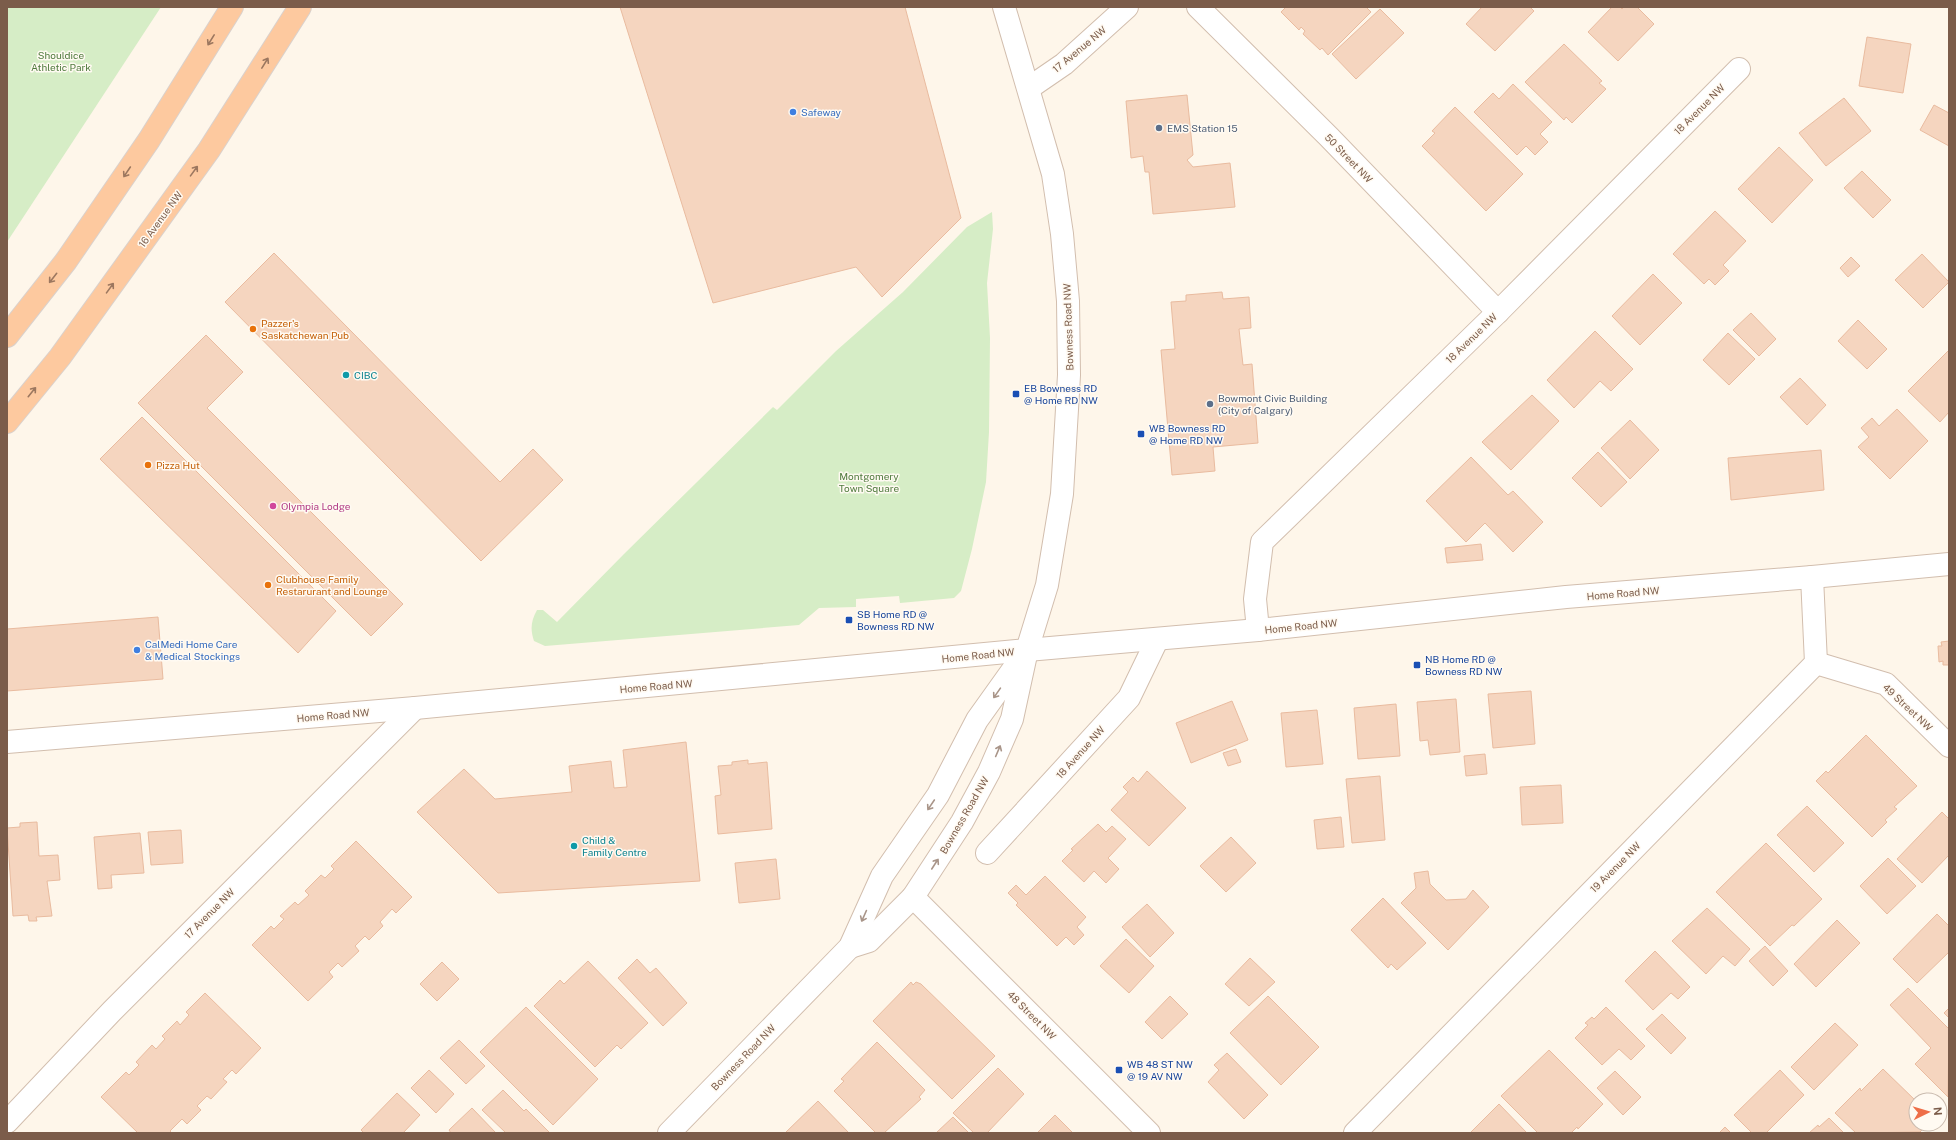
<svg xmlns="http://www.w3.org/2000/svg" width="1956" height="1140" viewBox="0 0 1956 1140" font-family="'Public Sans',sans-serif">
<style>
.green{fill:#d6edc6}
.building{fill:#f5d5bf;stroke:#e9bb9f}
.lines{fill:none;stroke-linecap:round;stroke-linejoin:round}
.minor-casing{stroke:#d2beae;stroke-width:24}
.tertiary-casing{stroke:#d2beae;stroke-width:24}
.trunk-casing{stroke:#dad1cc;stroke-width:24}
.minor{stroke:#fff;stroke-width:22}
.tertiary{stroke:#fff;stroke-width:22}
.trunk{stroke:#fdc99f;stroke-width:22}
.oneway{stroke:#9c775f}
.oneway2{stroke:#a99589}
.shop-dot{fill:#3f7fe0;stroke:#fffaf2;stroke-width:1.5}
.service-dot{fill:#5c6f8a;stroke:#fffaf2;stroke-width:1.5}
.food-dot{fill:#e8710a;stroke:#fffaf2;stroke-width:1.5}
.culture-dot{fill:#0f9aa8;stroke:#fffaf2;stroke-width:1.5}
.transit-dot{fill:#1a4fb4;stroke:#fffaf2;stroke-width:1.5}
.hotel-dot{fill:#d1479c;stroke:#fffaf2;stroke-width:1.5}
.labels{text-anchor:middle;stroke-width:3;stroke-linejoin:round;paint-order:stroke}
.street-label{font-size:10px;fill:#7b5c4a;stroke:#fffaf2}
.park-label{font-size:10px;fill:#507b3e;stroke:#fffaf2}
.shop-label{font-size:10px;fill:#366cbe;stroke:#fffaf2;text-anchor:start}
.service-label{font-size:10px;fill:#4e5e75;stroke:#fffaf2;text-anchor:start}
.food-label{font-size:10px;fill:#c56008;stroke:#fffaf2;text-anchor:start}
.culture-label{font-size:10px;fill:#0d838f;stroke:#fffaf2;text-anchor:start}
.transit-label{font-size:10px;fill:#164399;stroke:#fffaf2;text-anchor:start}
.hotel-label{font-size:10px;fill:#b23c85;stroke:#fffaf2;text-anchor:start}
</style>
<rect width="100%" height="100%" fill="#fef6ea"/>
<g class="green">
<polygon points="7,7 161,7 7,242"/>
<path d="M 992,212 L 993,229 L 987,283 L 990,338 L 989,432 L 986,482 L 972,549 L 961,591 L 954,598 L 900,603 L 899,596 L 856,599 L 856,607 L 819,608 L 799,625 L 545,646 L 534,641 C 530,629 531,621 537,610 L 543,610 L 557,622 L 624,554 L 773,407 L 777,410 L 836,351 L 903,292 L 967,227 Z"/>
</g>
<g class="building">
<polygon points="620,7 905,7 961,218 882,297 856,267 713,303"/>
<polygon points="1284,7 1366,7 1371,12 1328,55 1322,48 1320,50 1303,34 1305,31 1301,27 1299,30 1281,12 1285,8"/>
<polygon points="1482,7 1530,7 1534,11 1495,51 1466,24"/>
<polygon points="1612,7 1620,7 1622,9 1624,7 1637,7 1654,24 1618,61 1588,32"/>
<polygon points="1380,9 1404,33 1356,79 1332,54"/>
<polygon points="1867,37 1911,44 1903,93 1859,86"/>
<polygon points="1564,44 1602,81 1599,83 1606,89 1572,123 1566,117 1564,120 1525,82"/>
<polygon points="1513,84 1552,122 1540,134 1548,142 1535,155 1526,146 1517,155 1474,112 1493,93 1499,99"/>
<polygon points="1187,95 1193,155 1187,160 1193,167 1230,163 1235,207 1153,214 1149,172 1145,172 1143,156 1131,158 1126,101"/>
<polygon points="1844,98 1871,131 1826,166 1799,133"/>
<polygon points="1934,105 1949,113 1949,146 1920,130"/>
<polygon points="1455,107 1523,174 1486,211 1422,146 1435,133 1432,131"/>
<polygon points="1779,147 1813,180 1772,223 1738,189"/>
<polygon points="1862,171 1891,200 1873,218 1844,188"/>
<polygon points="1715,211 1746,241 1723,265 1729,271 1715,285 1709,279 1704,284 1673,254"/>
<polygon points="274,253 500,482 533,449 563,480 481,561 225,302"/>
<polygon points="1922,254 1949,282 1923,308 1895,280"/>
<polygon points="1851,257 1860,266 1848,277 1840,268"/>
<polygon points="1653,274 1682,303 1640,345 1612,316"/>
<polygon points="1222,292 1223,299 1249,297 1251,328 1239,329 1243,365 1252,364 1258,443 1213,447 1215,471 1172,475 1161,350 1175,349 1171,302 1186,301 1186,295"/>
<polygon points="1751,313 1776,339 1759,356 1733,330"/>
<polygon points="1858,320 1887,349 1867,369 1838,341"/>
<polygon points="1595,331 1633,369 1611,391 1600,381 1574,408 1547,380"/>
<polygon points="1728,333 1755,359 1729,385 1703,360"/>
<polygon points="206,335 243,372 207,408 403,604 371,636 138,403"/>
<polygon points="1949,350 1949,412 1940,422 1908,391"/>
<polygon points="1800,378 1826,405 1807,425 1780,397"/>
<polygon points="1532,395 1559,421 1511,470 1482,442"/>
<polygon points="1897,409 1928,441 1890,479 1858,447 1869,437 1861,428 1872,418 1879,426"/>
<polygon points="142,417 336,611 298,653 100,459"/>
<polygon points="1630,420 1659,450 1630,479 1601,448"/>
<polygon points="1821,450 1824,490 1731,500 1728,458"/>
<polygon points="1598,452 1627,482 1601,507 1572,478"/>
<polygon points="1471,457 1508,495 1513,491 1543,522 1513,552 1485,523 1466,542 1426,501"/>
<polygon points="1481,544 1483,560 1447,563 1445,548"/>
<polygon points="158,617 163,679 7,691 7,629"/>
<polygon points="1949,641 1949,665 1943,665 1943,661 1939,662 1938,646 1942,646 1941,642"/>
<polygon points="1531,691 1535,744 1493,748 1488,694"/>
<polygon points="1456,699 1460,752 1430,755 1428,740 1420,741 1417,702"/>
<polygon points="1232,701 1248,740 1191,763 1176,723"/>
<polygon points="1396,704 1400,756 1358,759 1354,708"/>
<polygon points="1317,710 1323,764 1286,767 1281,713"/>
<polygon points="1866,735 1917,786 1894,807 1897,809 1885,820 1887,822 1872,837 1816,781 1826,771 1828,773"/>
<polygon points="686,742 700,881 498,893 417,812 464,769 495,799 572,792 569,766 611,761 614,788 627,787 623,750"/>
<polygon points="1236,749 1241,762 1228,766 1223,753"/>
<polygon points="1485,754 1487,774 1466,776 1464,756"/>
<polygon points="748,760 748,764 767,762 772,829 718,834 715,796 721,795 718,766 732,765 732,762"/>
<polygon points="1147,771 1186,808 1149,846 1111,810 1128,792 1123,787 1133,777 1138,782"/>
<polygon points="1380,776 1385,840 1352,843 1346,779"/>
<polygon points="1561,785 1563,823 1522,825 1520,787"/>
<polygon points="1807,806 1844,843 1814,872 1777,835"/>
<polygon points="1942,812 1949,819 1949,855 1922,883 1897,859"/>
<polygon points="1341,817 1344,847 1317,849 1314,820"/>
<polygon points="37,822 39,856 58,855 60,880 47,881 52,916 36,917 37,921 29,921 28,915 13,916 7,828 20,827 20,823"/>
<polygon points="1098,824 1106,832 1112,826 1126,839 1108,858 1119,869 1106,883 1094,871 1084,882 1062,861 1073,850 1071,849"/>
<polygon points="181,830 183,863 151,865 148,832"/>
<polygon points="140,833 144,873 111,875 112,888 98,889 94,837"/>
<polygon points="1231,837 1256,863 1226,892 1200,866"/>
<polygon points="356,841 412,897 396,913 392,909 380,922 383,926 369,940 365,936 355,946 359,951 342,967 338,963 329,972 333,977 308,1001 252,945 271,926 274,929 284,919 280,916 295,902 298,905 309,895 305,891 321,875 325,878 334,869 331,866"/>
<polygon points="1766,843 1822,899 1794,926 1792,925 1770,946 1716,892"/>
<polygon points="1888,858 1916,886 1887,914 1860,886"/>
<polygon points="776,859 780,899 739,903 735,863"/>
<polygon points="1428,871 1430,884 1446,900 1466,899 1473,890 1489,907 1448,950 1401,903 1416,888 1414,873"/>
<polygon points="1045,876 1086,917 1077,927 1084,935 1074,945 1066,937 1057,946 1016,905 1018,903 1008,893 1016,885 1026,895"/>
<polygon points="1383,898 1426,943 1397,970 1391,964 1388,968 1351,930"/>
<polygon points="1147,904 1174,933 1150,957 1122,927"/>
<polygon points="1707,908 1750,949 1735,966 1723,956 1706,974 1672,941"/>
<polygon points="1937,914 1949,926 1949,952 1917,983 1893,959"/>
<polygon points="1837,920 1860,943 1816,987 1794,964"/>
<polygon points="1126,939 1154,966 1129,993 1100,966"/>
<polygon points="1765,946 1788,971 1773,986 1749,961"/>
<polygon points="1655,951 1690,987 1678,999 1671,993 1653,1010 1625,981"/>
<polygon points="1250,958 1275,982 1249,1006 1225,984"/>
<polygon points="637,959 650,973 656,968 687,1003 663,1026 618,978"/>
<polygon points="588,961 648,1023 621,1049 617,1045 595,1067 534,1006 560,980 564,984"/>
<polygon points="442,962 459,979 437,1001 420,984"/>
<polygon points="911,982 913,985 916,982 921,984 995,1056 952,1099 873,1021"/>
<polygon points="1908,988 1949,1029 1948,1097 1915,1064 1931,1048 1890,1005"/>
<polygon points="205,993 261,1048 236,1074 232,1070 223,1079 227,1082 211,1099 207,1096 197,1106 201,1110 187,1124 182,1119 170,1131 172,1133 138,1133 101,1097 126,1072 129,1075 139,1065 136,1062 152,1045 156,1049 165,1039 162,1036 177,1021 180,1025 189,1015 186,1012"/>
<polygon points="1170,996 1188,1014 1162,1039 1145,1022"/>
<polygon points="1268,996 1319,1047 1281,1085 1230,1033"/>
<polygon points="526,1007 598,1079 553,1125 480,1052"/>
<polygon points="1606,1007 1645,1046 1631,1060 1619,1049 1602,1065 1575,1038 1588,1025 1585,1023 1592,1017 1594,1019"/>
<polygon points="1949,1008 1949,1018 1944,1013"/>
<polygon points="1662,1014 1686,1038 1671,1054 1646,1029"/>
<polygon points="1835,1023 1858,1045 1814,1090 1791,1067"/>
<polygon points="459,1040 485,1066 466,1084 440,1058"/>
<polygon points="877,1042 925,1090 919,1097 921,1099 884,1133 876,1133 834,1091 844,1081 841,1079"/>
<polygon points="1549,1050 1603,1104 1578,1129 1577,1127 1571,1133 1538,1133 1501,1096"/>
<polygon points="1227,1053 1268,1095 1244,1119 1208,1082 1219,1070 1214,1065"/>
<polygon points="998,1068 1024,1094 987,1133 974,1133 953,1113"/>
<polygon points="1883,1069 1916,1101 1916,1124 1928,1124 1920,1132 1856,1133 1835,1113 1860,1088 1861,1091"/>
<polygon points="429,1070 454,1094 436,1113 411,1088"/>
<polygon points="1780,1070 1804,1095 1766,1133 1752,1133 1734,1115"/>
<polygon points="1615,1071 1641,1097 1623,1115 1597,1088"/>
<polygon points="503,1090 524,1111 526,1109 550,1133 506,1133 482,1110"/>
<polygon points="397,1093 420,1115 403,1133 364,1133 361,1130"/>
<polygon points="818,1101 849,1133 785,1133"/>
<polygon points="1499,1104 1527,1133 1470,1133"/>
<polygon points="472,1108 496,1133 451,1133 449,1130"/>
<polygon points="1055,1115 1073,1133 1037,1133"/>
<polygon points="953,1117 969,1133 936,1133"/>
<polygon points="1829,1118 1844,1133 1809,1133 1818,1125 1819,1127"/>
<polygon points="1725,1127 1731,1133 1719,1133"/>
</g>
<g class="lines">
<g class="minor-casing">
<g id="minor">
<polyline points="1198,7 1329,137 1498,312"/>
<polyline points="1029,88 1064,64 1127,7"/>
<polyline points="1258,630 1255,599 1262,542 1498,312 1739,69"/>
<polyline points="1816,663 1886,684 1949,746"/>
<polyline points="987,853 1129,698 1157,640"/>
<polyline points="913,897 1149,1133"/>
<polyline points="7,1122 112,1011 415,708"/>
<polyline points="1355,1133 1816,663 1812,577"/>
</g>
</g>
<g class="tertiary-casing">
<g id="tertiary">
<polyline points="7,742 415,708 1027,650 1258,630 1566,597 1812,577 1949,564"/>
<polyline points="850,947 869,941 913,897 962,822 989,772 1012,719 1027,650 1047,585 1062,494 1069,375 1068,301 1062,234 1053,174 1004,7"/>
<polyline points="669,1133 850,947 882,876 938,795 977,720 1022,657"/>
</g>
</g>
<g class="trunk-casing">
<g id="trunk">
<polyline points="7,336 66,261 149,140 232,7"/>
<polyline points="7,422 60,357 209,150 300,7"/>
</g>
</g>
<use href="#minor" class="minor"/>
<use href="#tertiary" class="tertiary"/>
<use href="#trunk" class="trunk"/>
</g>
<defs><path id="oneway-shaft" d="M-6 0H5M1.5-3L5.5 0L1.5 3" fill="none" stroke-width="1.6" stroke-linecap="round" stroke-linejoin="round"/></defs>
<g class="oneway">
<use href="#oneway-shaft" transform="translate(211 40) rotate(122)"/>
<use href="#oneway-shaft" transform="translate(265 63) rotate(-58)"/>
<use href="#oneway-shaft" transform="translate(194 171) rotate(-54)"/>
<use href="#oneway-shaft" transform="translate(127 172) rotate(124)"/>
<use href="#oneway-shaft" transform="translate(53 278) rotate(128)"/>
<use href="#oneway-shaft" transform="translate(110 288) rotate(-54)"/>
<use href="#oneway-shaft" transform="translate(32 392) rotate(-51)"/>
</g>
<g class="oneway2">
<use href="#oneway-shaft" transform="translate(997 693) rotate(125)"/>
<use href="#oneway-shaft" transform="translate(998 751) rotate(-67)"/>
<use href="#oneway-shaft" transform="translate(931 805) rotate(124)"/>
<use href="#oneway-shaft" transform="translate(935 864) rotate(-57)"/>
<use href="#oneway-shaft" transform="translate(864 916) rotate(114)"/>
</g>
<g class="shop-dot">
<circle cx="793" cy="112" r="4"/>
<circle cx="137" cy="650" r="4"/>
</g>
<g class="service-dot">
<circle cx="1159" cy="128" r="4"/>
<circle cx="1210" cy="404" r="4"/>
</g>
<g class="food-dot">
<circle cx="253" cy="329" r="4"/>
<circle cx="148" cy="465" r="4"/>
<circle cx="268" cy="585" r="4"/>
</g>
<g class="culture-dot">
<circle cx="346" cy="375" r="4"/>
<circle cx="574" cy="846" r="4"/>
</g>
<g class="transit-dot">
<rect x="1012" y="390" width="8" height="8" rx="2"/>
<rect x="1137" y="430" width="8" height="8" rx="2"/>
<rect x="845" y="616" width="8" height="8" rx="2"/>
<rect x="1413" y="661" width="8" height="8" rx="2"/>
<rect x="1115" y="1066" width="8" height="8" rx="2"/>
</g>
<circle class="hotel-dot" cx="273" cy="506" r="4"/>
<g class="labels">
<g class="street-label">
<text transform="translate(1079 49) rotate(-40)" y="4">17 Avenue NW</text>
<text transform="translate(1699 109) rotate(-45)" y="4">18 Avenue NW</text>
<text transform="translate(1349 158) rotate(46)" y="4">50 Street NW</text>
<text transform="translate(160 219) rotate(-54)" y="4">16 Avenue NW</text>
<text transform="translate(1068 327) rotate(-92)" y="4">Bowness Road NW</text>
<text transform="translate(1471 338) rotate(-44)" y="4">18 Avenue NW</text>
<text transform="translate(1623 593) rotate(-5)" y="4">Home Road NW</text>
<text transform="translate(1301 626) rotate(-6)" y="4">Home Road NW</text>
<text transform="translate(978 655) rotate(-6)" y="4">Home Road NW</text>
<text transform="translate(656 686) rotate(-5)" y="4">Home Road NW</text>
<text transform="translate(1908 707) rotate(43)" y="4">49 Street NW</text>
<text transform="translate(333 715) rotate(-5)" y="4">Home Road NW</text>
<text transform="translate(1080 752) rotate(-48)" y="4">18 Avenue NW</text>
<text transform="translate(964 815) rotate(-60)" y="4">Bowness Road NW</text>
<text transform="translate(1615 867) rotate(-45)" y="4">19 Avenue NW</text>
<text transform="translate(209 913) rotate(-45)" y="4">17 Avenue NW</text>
<text transform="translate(1032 1015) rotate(45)" y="4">48 Street NW</text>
<text transform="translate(743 1057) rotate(-46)" y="4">Bowness Road NW</text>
</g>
<g class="park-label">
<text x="61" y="59">Shouldice<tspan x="61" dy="12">Athletic Park</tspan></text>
<text x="869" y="480">Montgomery<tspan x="869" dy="12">Town Square</tspan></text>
</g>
<g class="shop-label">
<text x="801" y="116">Safeway</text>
<text x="145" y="648">CalMedi Home Care<tspan x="145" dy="12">&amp; Medical Stockings</tspan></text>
</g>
<g class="service-label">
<text x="1167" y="132">EMS Station 15</text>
<text x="1218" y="402">Bowmont Civic Building<tspan x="1218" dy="12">(City of Calgary)</tspan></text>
</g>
<g class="food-label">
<text x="261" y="327">Pazzer's<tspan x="261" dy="12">Saskatchewan Pub</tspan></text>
<text x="156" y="469">Pizza Hut</text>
<text x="276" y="583">Clubhouse Family<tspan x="276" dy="12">Restarurant and Lounge</tspan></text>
</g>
<g class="culture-label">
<text x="354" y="379">CIBC</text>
<text x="582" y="844">Child &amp;<tspan x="582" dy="12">Family Centre</tspan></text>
</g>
<g class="transit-label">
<text x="1024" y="392">EB Bowness RD<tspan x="1024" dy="12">@ Home RD NW</tspan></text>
<text x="1149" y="432">WB Bowness RD<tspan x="1149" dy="12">@ Home RD NW</tspan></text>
<text x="857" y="618">SB Home RD @<tspan x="857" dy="12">Bowness RD NW</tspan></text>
<text x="1425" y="663">NB Home RD @<tspan x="1425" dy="12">Bowness RD NW</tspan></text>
<text x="1127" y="1068">WB 48 ST NW<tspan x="1127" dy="12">@ 19 AV NW</tspan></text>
</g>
<g class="hotel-label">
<text x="281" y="510">Olympia Lodge</text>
</g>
</g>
<rect width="1956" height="1140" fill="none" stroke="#7b5c4a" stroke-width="16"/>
<g transform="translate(1928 1112) rotate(85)"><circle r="19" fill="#fffaf2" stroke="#cabbaf"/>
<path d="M0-3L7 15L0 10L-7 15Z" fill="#ee6e48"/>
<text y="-6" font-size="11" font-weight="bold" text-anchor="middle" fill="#7b5c4a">N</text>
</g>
</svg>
